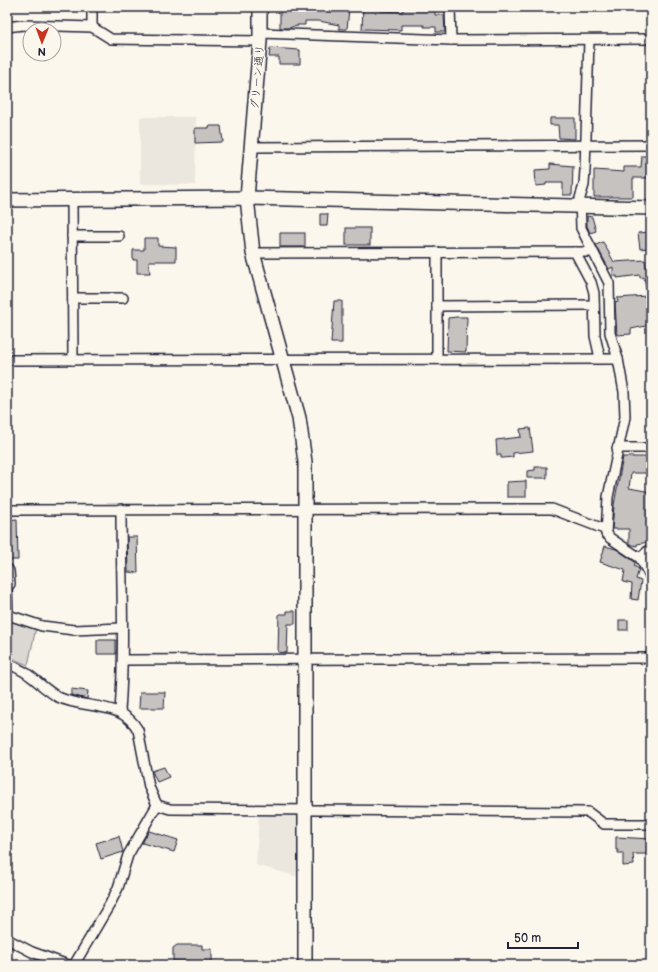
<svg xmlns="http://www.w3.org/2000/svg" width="658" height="972" viewBox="0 0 658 972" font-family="'Balsamiq Sans','Klee One',sans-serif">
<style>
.built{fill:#ebe7df}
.green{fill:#dbd8d3;stroke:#7e7d87}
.building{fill:#c6c2c0;stroke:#22223b}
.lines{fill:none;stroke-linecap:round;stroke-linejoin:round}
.street-casing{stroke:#22223b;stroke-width:12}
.secondary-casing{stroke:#22223b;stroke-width:16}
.street{stroke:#fbf7ec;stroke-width:9}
.secondary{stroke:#fbf7ec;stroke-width:13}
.labels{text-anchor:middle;stroke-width:3;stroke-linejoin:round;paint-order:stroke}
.street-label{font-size:11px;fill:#22223b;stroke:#fbf7ec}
</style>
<rect width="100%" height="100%" fill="#fbf7ec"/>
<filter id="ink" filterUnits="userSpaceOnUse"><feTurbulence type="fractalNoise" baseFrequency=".025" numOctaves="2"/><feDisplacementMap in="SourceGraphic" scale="8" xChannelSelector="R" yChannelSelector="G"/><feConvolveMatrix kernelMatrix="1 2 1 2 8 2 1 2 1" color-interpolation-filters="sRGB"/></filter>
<g filter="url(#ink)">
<g class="built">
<polygon points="140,117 196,117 195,185 140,184"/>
<polygon points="259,815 300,815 298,877 256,865"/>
</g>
<polygon class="green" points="7,617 37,623 28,665 7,656"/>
<g class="building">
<polygon points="280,7 349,9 347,29 339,29 339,25 319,21 305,21 305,25 297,25 298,26 291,27 291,28 280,28"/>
<polygon points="371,7 381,7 381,11 403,12 403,7 435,9 435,15 444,15 445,32 436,32 436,27 424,27 424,25 401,25 401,30 362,29 363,8 371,8"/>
<polygon points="270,48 300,50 300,64 279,64 279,57 269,57"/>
<polygon points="550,118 575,118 575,139 559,138 558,125 550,125"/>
<polygon points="209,126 221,126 223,142 195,143 195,128 209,128"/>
<polygon points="642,156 651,156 651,178 633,178 633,197 594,197 594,170 624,172 624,167 641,167"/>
<polygon points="550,164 573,166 572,195 563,195 563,183 546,183 546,185 536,186 535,170 550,169"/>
<polygon points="320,214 328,214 327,226 320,226"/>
<polygon points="587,216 592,217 596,231 590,233 587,226"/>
<rect x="346" y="228" width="24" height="17"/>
<polygon points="649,232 648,248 640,249 638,233"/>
<rect x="280" y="233" width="25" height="14"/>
<polygon points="144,238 158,238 158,246 176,247 176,261 149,261 150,273 137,273 137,260 133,260 133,250 144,250"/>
<polygon points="603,242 614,262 645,260 646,267 651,266 651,325 631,329 631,334 617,335 615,303 618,302 617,298 647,296 644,277 640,278 640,275 617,278 617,276 613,276 613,267 609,269 596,245"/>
<polygon points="334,301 342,301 342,343 331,343"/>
<polygon points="457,317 467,317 466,352 447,351 448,318"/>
<polygon points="530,428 533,451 513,453 513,457 503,458 501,458 501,455 497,455 496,440 521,437 520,429"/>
<polygon points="623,457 651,457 651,473 631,473 629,488 651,492 649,542 637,544 637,546 629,544 629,529 612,529 614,505"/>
<polygon points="535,467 547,467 547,478 527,478 527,471 535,470"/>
<polygon points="526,481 526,497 507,497 507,482"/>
<polygon points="17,519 18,560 7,560 7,520"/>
<polygon points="127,537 137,537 138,573 128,572"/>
<polygon points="605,546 616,549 635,562 634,566 639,569 636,579 641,581 638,600 631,599 632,584 623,582 625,570 600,562"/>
<polygon points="287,611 295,611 295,624 288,624 287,653 278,652 279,614 287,614"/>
<rect x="619" y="620" width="9" height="10"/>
<rect x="97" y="640" width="19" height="14"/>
<polygon points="71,689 88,691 87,699 71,695"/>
<polygon points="140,692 165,692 164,708 139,708"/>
<polygon points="164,767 169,777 157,782 152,771"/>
<polygon points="149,831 178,840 174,852 142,843"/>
<polygon points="119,836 123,852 101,859 96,843"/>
<polygon points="616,837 651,839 651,854 633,854 634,865 623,866 623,853 618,853 618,850 616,850"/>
<polygon points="177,945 202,945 202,949 212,949 212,962 173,961 173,948"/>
</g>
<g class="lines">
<g class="street-casing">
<g id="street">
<polyline points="450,7 451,40"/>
<polyline points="7,27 23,25 92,27 111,39 260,41"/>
<polyline points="92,27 92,7"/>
<polyline points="261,33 451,40 651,39"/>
<polyline points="589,40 585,170 584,185 580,198 581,228 609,283 610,333 618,359 624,392 625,417 608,497 606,534"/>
<polyline points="251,147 651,145"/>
<polyline points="72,200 73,360"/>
<polyline points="72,236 119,236"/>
<polyline points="575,252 591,282 594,293 595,336 600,358"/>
<polyline points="253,253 592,252"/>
<polyline points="73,298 123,298"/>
<polyline points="437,306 594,305"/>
<polyline points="437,359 437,252"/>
<polyline points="7,360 618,359"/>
<polyline points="617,448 651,448"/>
<polyline points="7,510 552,509 604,529 610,538 640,558 651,578"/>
<polyline points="640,558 651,548"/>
<polyline points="7,568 9,571 10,584 7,587 8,615 42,626 74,630 122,628"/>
<polyline points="124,660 651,658"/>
<path d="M 7,664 C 29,670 40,687 58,697 C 85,710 121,700 138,730 L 149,787 L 157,805"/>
<path d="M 120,711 C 125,644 121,576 121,509"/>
<polyline points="157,805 170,809 588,812 604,824 651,824"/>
<polyline points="7,939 32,952 68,965"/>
<polyline points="74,965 110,904 118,888 128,855 157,805"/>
</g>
</g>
<g class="secondary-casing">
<g id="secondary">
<polyline points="260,7 260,41 247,198 253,253 299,418 305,462 305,965"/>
<polyline points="7,200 247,198 651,208"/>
</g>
</g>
<use href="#street" class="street"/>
<use href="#secondary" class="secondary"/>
</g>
</g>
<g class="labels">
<g class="street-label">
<text transform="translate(257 77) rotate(-85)" y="4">グリーン通り</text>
</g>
</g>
<rect width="658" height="972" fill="none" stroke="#fbf7ec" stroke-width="24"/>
<rect x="12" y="12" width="634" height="948" fill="none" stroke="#22223b" stroke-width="1.5" filter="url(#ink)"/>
<g transform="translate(42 42) rotate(181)"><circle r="19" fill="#fbf7ec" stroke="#a4a2a5"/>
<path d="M0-3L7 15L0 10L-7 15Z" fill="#c8321e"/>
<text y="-6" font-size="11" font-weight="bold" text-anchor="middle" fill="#22223b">N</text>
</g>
<path d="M508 942v6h70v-6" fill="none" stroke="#22223b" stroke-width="2"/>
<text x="514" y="942" font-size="12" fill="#22223b" stroke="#fbf7ec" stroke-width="3" paint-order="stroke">50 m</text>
</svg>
